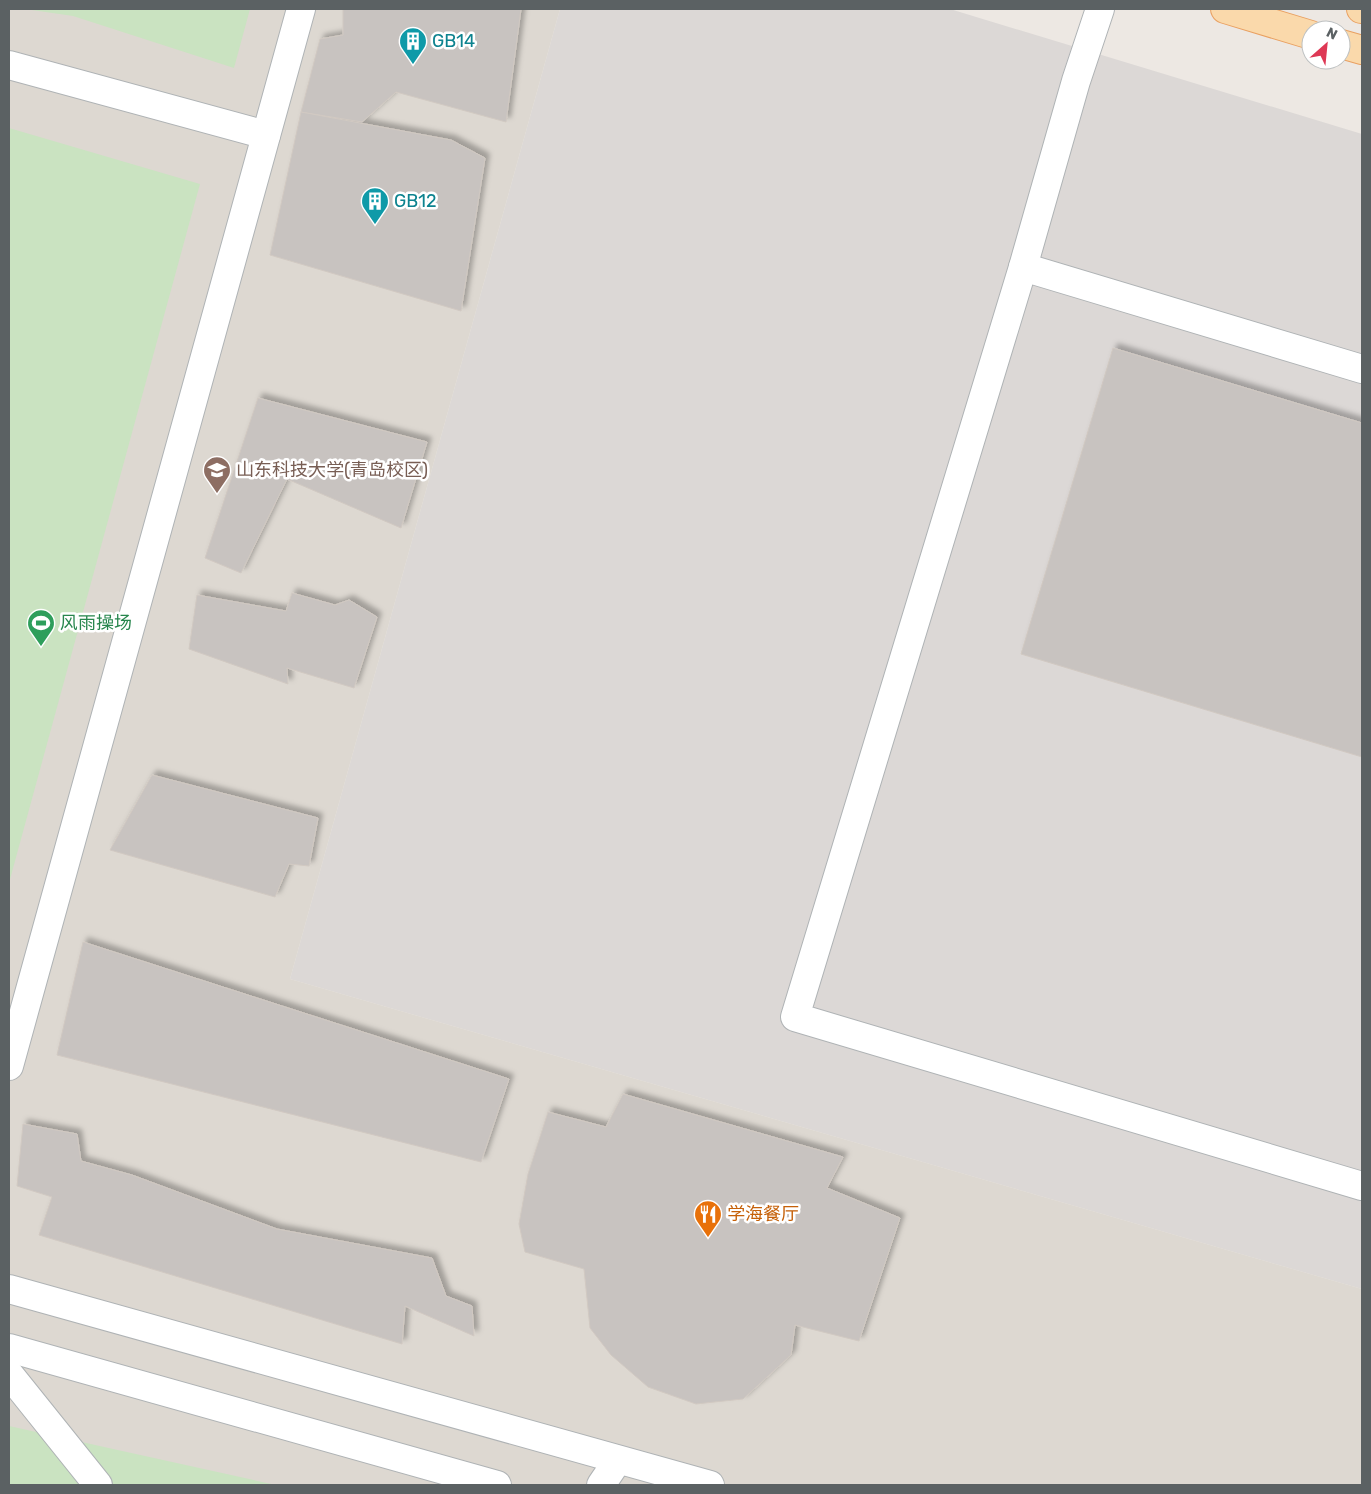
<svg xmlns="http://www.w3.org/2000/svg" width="1371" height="1494" viewBox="0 0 1371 1494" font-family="Rubik,'Noto Sans SC',sans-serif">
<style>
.industrial{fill:#dcd8d6}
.education{fill:#ddd8d1}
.green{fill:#cae3c1}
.building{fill:#c8c3c0;stroke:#d1c9c2;filter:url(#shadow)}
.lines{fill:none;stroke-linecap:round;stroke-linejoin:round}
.minor-casing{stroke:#afb3b5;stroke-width:30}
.major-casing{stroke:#e9a061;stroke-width:30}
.minor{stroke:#fff;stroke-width:28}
.major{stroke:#fad9ab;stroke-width:28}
.labels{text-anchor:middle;stroke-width:5;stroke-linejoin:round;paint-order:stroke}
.culture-label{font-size:18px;fill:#0d838f;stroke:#fff;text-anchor:start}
.education-label{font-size:18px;fill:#785e54;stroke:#fff;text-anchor:start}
.leisure-label{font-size:18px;fill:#27864d;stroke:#fff;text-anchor:start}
.food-label{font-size:18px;fill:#c56008;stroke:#fff;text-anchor:start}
</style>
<defs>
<filter id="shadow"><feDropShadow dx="4.5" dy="-4.5" stdDeviation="2.5" flood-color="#0004"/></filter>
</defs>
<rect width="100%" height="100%" fill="#ede8e3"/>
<polygon class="industrial" points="560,9 950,9 1362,134 1362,1289 290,979"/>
<polygon class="education" points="9,9 560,9 290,979 1362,1289 1362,1485 9,1485"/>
<g class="green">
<polygon points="25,9 250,9 234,68 73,16"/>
<polygon points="9,128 200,184 9,883"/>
<polygon points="9,1426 276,1485 9,1485"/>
</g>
<g class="building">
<polygon points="343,9 521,9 506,122 396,92 362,122 301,112 320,39 343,35"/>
<polygon points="301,112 451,140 485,158 461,311 270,255"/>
<polygon points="1113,348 1362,423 1362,757 1021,654"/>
<polygon points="258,398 427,442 401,528 287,479 241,573 205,558"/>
<polygon points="292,593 335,605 349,600 377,617 354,688 287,668 288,684 189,649 197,595 286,611"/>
<polygon points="152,775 318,818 309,866 289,864 275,897 110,850"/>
<polygon points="83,942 509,1079 481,1162 57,1055"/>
<polygon points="623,1094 843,1157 827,1188 900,1218 859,1341 795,1325 791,1355 743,1399 696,1404 648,1387 611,1355 590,1328 584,1269 525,1252 519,1224 528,1174 548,1112 606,1127"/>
<polygon points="23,1124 77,1134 81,1161 132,1175 277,1229 432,1258 446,1296 472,1306 474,1336 405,1306 402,1344 39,1235 52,1197 17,1186"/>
</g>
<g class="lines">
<g class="minor-casing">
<g id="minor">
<polyline points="1100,9 1076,81 1023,267 795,1017 1362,1186"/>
<polyline points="9,65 266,135"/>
<polyline points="1023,267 1362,369"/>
<polyline points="9,1066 301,9"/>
<polyline points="9,1289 710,1485"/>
<polyline points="9,1348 497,1485"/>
<polyline points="9,1374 98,1485"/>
<polyline points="601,1485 618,1460"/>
</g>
</g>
<g class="major-casing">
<g id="major">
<polyline points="1225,9 1311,35"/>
<polyline points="1361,9 1362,9"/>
<polyline points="1341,44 1362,50"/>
</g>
</g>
<use href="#minor" class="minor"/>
<use href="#major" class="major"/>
</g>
<defs>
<g id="building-pin" transform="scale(1.4375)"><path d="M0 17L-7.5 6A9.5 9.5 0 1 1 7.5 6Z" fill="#0f9aa8" stroke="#fff"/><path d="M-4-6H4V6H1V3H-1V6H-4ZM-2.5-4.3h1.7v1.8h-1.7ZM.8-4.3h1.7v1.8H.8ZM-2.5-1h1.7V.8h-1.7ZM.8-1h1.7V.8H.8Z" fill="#fff"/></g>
<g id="university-pin" transform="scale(1.4375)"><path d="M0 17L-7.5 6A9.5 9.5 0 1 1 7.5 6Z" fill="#8d6e63" stroke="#fff"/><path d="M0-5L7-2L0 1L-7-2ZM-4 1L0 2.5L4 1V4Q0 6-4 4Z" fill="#fff"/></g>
<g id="stadium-pin" transform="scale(1.4375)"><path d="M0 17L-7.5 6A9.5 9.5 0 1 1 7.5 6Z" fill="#2e9e5b" stroke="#fff"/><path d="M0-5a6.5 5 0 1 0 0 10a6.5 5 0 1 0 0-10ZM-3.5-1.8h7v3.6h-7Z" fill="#fff"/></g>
<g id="restaurant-pin" transform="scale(1.4375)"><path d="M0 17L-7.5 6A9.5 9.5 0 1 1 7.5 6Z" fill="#e8710a" stroke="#fff"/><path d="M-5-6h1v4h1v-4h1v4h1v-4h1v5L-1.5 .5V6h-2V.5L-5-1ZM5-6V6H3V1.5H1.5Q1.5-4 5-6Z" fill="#fff"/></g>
</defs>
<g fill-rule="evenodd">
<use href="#building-pin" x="413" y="41"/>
<use href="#building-pin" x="375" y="201"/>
<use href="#university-pin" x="217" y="470"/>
<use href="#stadium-pin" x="41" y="623"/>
<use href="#restaurant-pin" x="708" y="1214"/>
</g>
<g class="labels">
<g class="culture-label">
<text x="432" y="47">GB14</text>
<text x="394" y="207">GB12</text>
</g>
<g class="education-label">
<text x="236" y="476">山东科技大学(青岛校区)</text>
</g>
<g class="leisure-label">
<text x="60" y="629">风雨操场</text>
</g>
<g class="food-label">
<text x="727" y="1220">学海餐厅</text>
</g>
</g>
<rect width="1371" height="1494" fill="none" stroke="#5b6163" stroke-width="20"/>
<g transform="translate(1326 45) rotate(27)"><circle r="24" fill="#ffffff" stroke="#bdc0c1"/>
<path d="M0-4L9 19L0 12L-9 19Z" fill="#de3855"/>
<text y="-8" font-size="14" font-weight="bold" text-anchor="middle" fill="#5b6163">N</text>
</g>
</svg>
